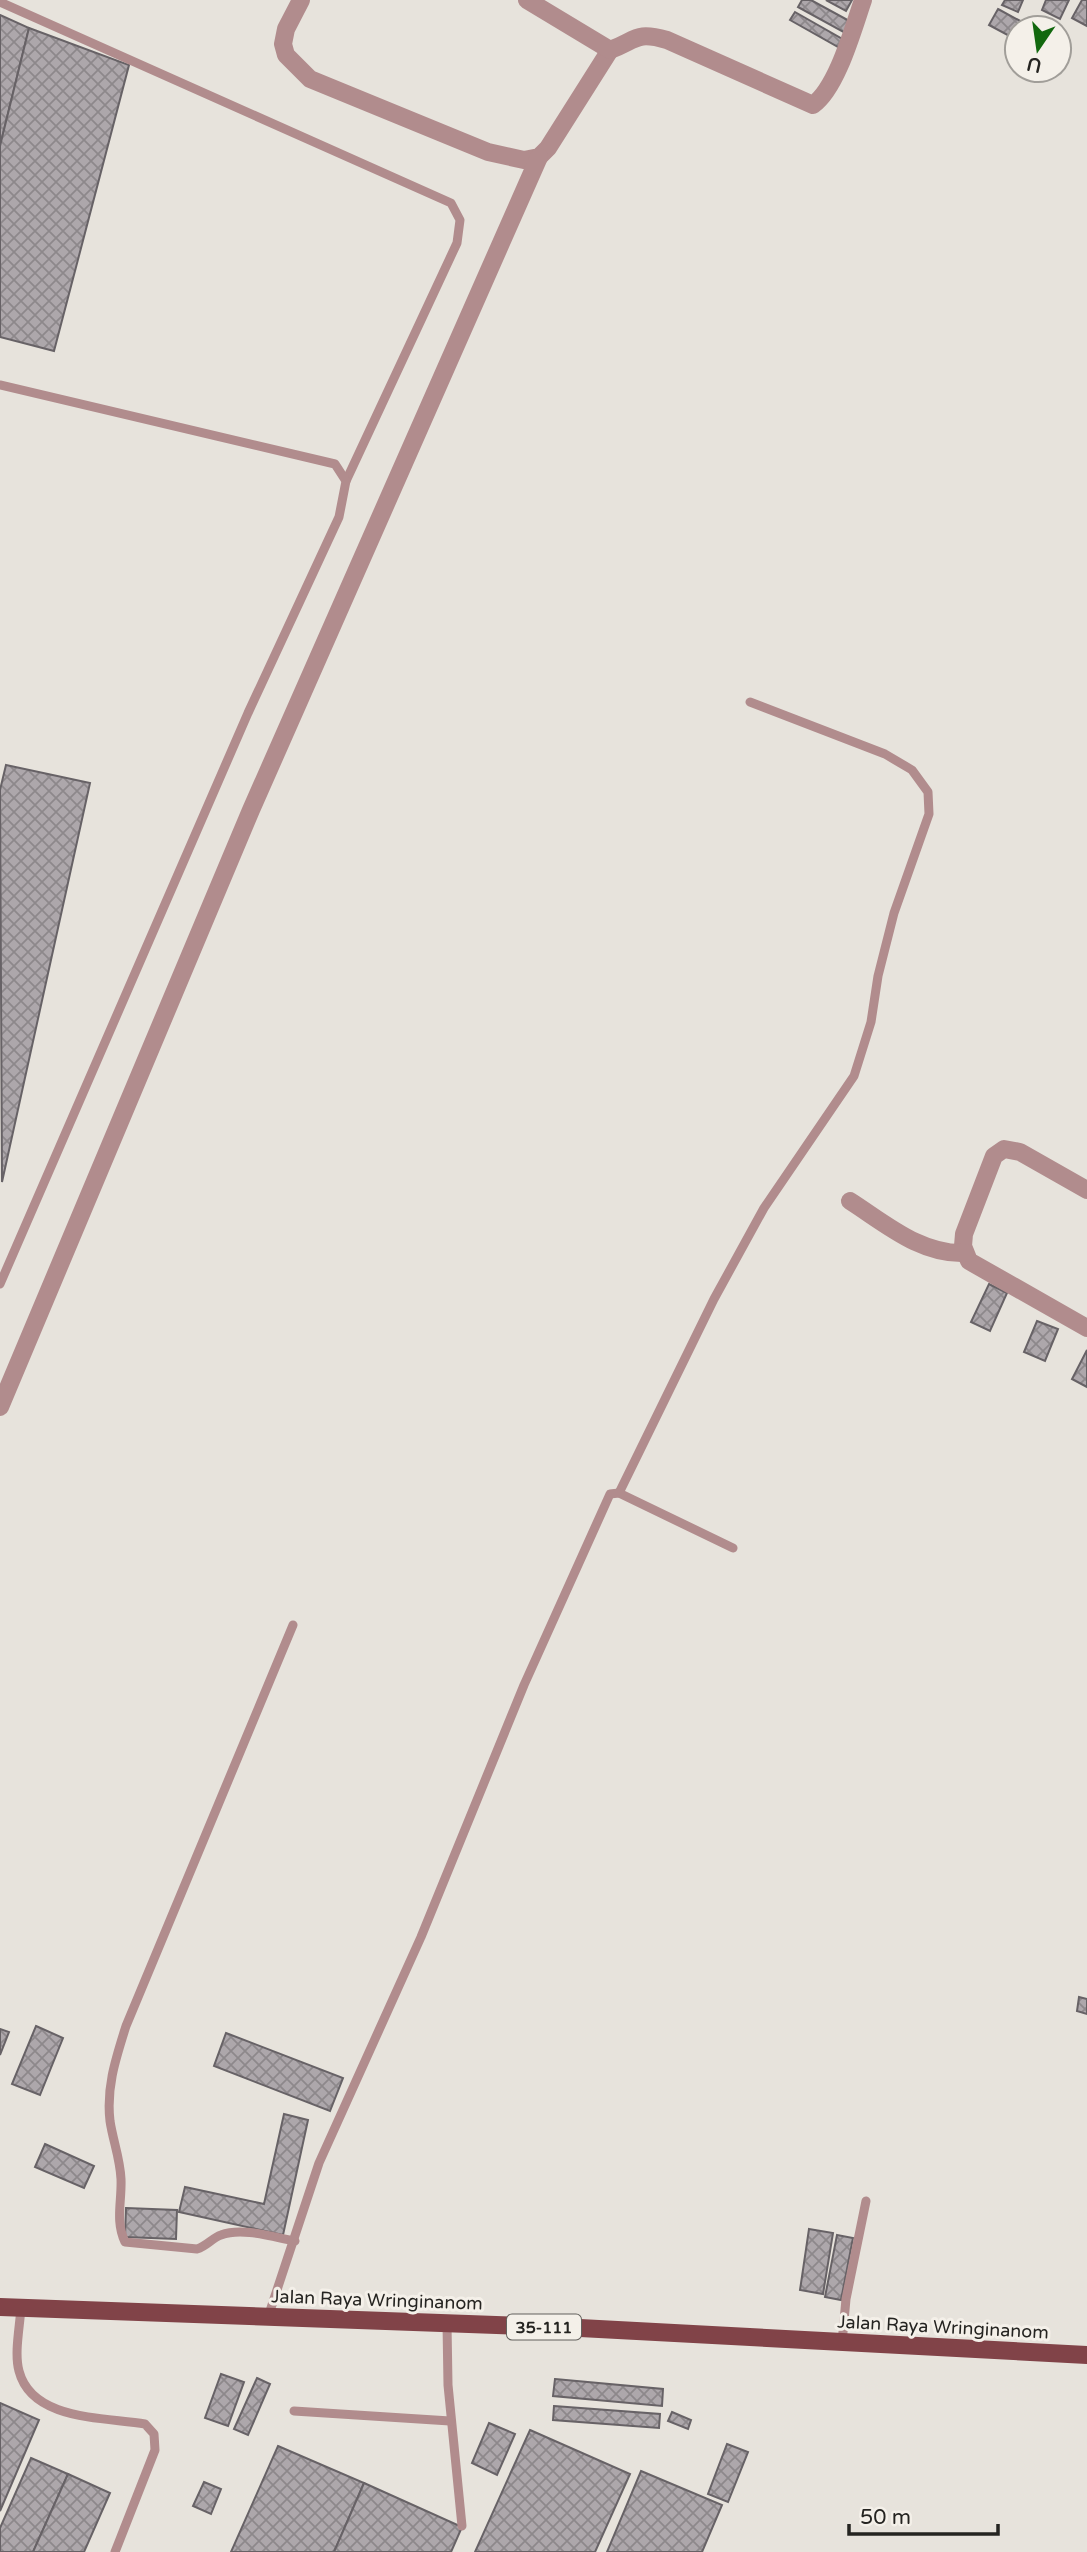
<svg xmlns="http://www.w3.org/2000/svg" width="1087" height="2552" viewBox="0 0 1087 2552" font-family="'Varela Round',sans-serif">
<style>
.building{fill:url(#building-cross-hatch);stroke:#676266;stroke-width:2}
.lines{fill:none;stroke-linecap:round;stroke-linejoin:round}
.lane{stroke:#b18c8d;stroke-width:9}
.street{stroke:#b18c8d;stroke-width:18}
.primary{stroke:#814348;stroke-width:18}
.labels{text-anchor:middle;stroke-width:6;stroke-linejoin:round;paint-order:stroke}
.shield{fill:#f4f0e9;stroke:#63615d;stroke-width:2}
.shield-label{font-size:16px;font-weight:bold;fill:#252421}
.street-label{font-size:18px;fill:#252421;stroke:#f4f0e9}
</style>
<defs>
<pattern id="building-cross-hatch" width="8" height="8" patternUnits="userSpaceOnUse" patternTransform="scale(1.75)"><rect width="8" height="8" fill="#ada7ab"/><path d="M0 0l8 8M0 8l8-8" fill="none" stroke="#8d888b"/></pattern>
</defs>
<rect width="100%" height="100%" fill="#e7e3dc"/>
<g class="building">
<polygon points="802,0 811,0 853,23 847,34 798,7"/>
<polygon points="826,0 852,0 846,11"/>
<polygon points="1005,0 1023,0 1018,12 1002,5"/>
<polygon points="1046,0 1069,0 1060,19 1042,10"/>
<polygon points="1082,0 1087,0 1087,26 1072,18"/>
<polygon points="998,9 1024,23 1021,28 1017,28 1015,39 989,25"/>
<polygon points="795,12 844,40 840,48 790,20"/>
<polygon points="0,15 29,28 0,146"/>
<polygon points="29,28 129,65 54,351 0,337 0,146"/>
<polygon points="6,765 90,783 2,1182 0,790"/>
<polygon points="989,1284 1007,1293 990,1331 971,1322"/>
<polygon points="1037,1321 1058,1329 1045,1361 1024,1352"/>
<polygon points="1087,1350 1087,1387 1072,1379"/>
<polygon points="1079,1997 1087,1999 1087,2014 1077,2011"/>
<polygon points="36,2026 63,2038 40,2095 12,2084"/>
<polygon points="0,2029 9,2032 0,2055"/>
<polygon points="226,2033 343,2078 330,2111 214,2066"/>
<polygon points="284,2114 308,2120 283,2235 179,2212 185,2187 264,2204"/>
<polygon points="45,2144 94,2166 84,2188 35,2167"/>
<polygon points="126,2208 177,2210 176,2239 125,2237"/>
<polygon points="809,2229 833,2233 823,2294 800,2290"/>
<polygon points="837,2235 853,2238 841,2300 825,2297"/>
<polygon points="221,2374 244,2382 228,2426 205,2418"/>
<polygon points="257,2378 270,2384 248,2435 234,2429"/>
<polygon points="555,2379 663,2389 662,2406 553,2396"/>
<polygon points="0,2403 39,2420 0,2511"/>
<polygon points="554,2406 660,2414 659,2428 553,2420"/>
<polygon points="672,2412 691,2420 688,2429 668,2421"/>
<polygon points="489,2423 515,2434 497,2475 472,2463"/>
<polygon points="530,2430 630,2474 595,2552 475,2552"/>
<polygon points="727,2444 748,2452 728,2502 708,2494"/>
<polygon points="278,2446 364,2483 334,2552 231,2552"/>
<polygon points="31,2458 68,2474 33,2552 0,2552 0,2528"/>
<polygon points="641,2471 722,2505 702,2552 607,2552"/>
<polygon points="68,2474 110,2493 84,2552 33,2552"/>
<polygon points="204,2482 221,2489 211,2514 193,2506"/>
<polygon points="364,2483 462,2527 451,2552 334,2552"/>
</g>
<g class="lines">
<g class="lane">
<polyline points="0,2 451,203 460,220 457,243 346,481"/>
<polyline points="0,385 335,464 346,481 339,517 248,713 0,1284"/>
<polyline points="619,1493 714,1299 764,1208 854,1076 871,1022 878,976 894,913 929,814 928,792 912,770 885,754 750,702"/>
<path d="M 293,1625 L 126,2026 C 116,2058 106,2087 110,2121 C 113,2141 120,2158 121,2179 C 122,2201 115,2221 125,2242 L 197,2249 C 207,2246 212,2238 221,2235 C 242,2227 273,2237 295,2241"/>
<path d="M 21,2307 C 20,2326 14,2353 19,2371 C 32,2421 104,2417 145,2424 L 154,2434 L 155,2450 L 115,2552"/>
<polyline points="268,2317 319,2163 421,1937 524,1685 610,1494 619,1493 733,1548"/>
<polyline points="447,2324 448,2385 462,2526"/>
<polyline points="842,2343 846,2299 866,2201"/>
<polyline points="294,2411 450,2421"/>
</g>
<g class="street">
<polyline points="301,0 286,29 283,44 286,55 310,79 488,152 524,160 539,157 548,148 610,50"/>
<path d="M 527,0 L 610,50 C 637,40 635,31 667,40 L 813,105 C 837,88 853,29 863,0"/>
<polyline points="1087,1190 1020,1152 1004,1149 994,1156 964,1234 963,1246 969,1261 1087,1328"/>
<path d="M 850,1201 C 886,1224 921,1255 965,1253"/>
<polyline points="0,1407 251,810 539,157"/>
</g>
<polyline class="primary" points="0,2307 580,2328 1087,2355"/>
</g>
<g class="labels">
<rect class="shield" x="507" y="2314.5" width="74" height="25" rx="5"/>
<g class="shield-label">
<text x="544" y="2333">35-111</text>
</g>
<g class="street-label">
<text transform="translate(377 2300) rotate(2)" y="6">Jalan Raya Wringinanom</text>
<text transform="translate(943 2327) rotate(3)" y="6">Jalan Raya Wringinanom</text>
</g>
</g>
<g transform="translate(1038 49) rotate(193)"><circle r="33" fill="#f4f0e9" stroke="#a19e99" stroke-width="2"/>
<path d="M0-5L12 26L0 18L-12 26Z" fill="#12680e"/>
<text y="-10" font-size="19" font-weight="bold" text-anchor="middle" fill="#252421">U</text>
</g>
<path d="M849 2524v10h149v-10" fill="none" stroke="#252421" stroke-width="3.5"/>
<text x="860" y="2524" font-size="21" fill="#252421" stroke="#f4f0e9" stroke-width="5" paint-order="stroke">50 m</text>
</svg>
